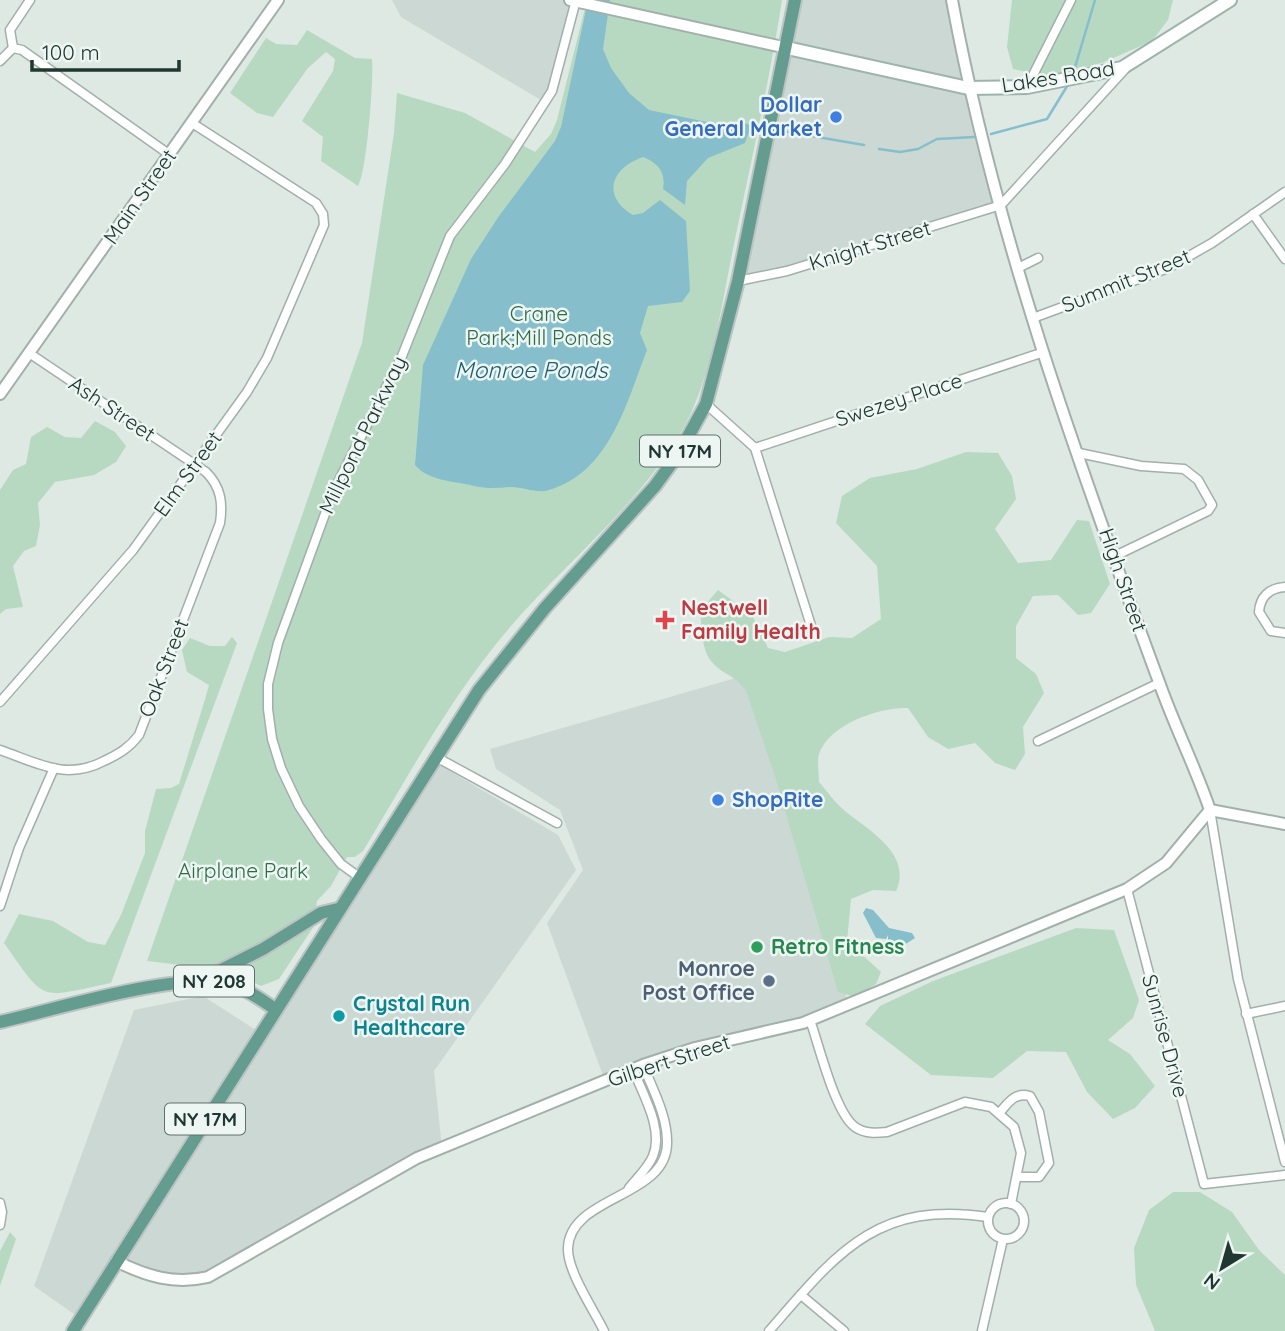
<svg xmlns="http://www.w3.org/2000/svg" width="1285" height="1331" viewBox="0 0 1285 1331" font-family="Quicksand,sans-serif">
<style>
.built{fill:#ccd8d3}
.green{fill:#b7d9c2}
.water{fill:#87becc}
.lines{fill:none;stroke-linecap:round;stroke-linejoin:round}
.stream{stroke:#87becc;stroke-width:2.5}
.minor-casing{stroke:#a1b0ab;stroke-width:11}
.tertiary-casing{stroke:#a1b0ab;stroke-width:14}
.secondary-casing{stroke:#9db4ac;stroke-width:16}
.primary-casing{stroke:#bcc3c2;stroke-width:16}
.minor{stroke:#fff;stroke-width:8}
.tertiary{stroke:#fff;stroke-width:10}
.secondary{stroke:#fff;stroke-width:12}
.primary{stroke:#649c90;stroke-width:12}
.shop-dot{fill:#3f7fe0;stroke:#edf6f2;stroke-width:2.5}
.health-dot{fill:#e0444e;stroke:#edf6f2;stroke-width:2.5}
.leisure-dot{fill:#2e9e5b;stroke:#edf6f2;stroke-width:2.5}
.service-dot{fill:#5c6f8a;stroke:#edf6f2;stroke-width:2.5}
.culture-dot{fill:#0f9aa8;stroke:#edf6f2;stroke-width:2.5}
.labels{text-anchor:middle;stroke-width:5;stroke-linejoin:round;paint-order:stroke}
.shield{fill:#edf6f2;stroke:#5e706c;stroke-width:2}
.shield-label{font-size:19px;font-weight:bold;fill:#203732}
.street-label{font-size:21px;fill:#203732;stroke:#edf6f2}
.shop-label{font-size:21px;font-weight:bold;fill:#366cbe;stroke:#edf6f2;text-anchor:end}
.park-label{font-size:21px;fill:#2d6b48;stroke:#edf6f2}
.health-label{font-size:21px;font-weight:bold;fill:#be3a42;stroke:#edf6f2;text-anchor:start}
.leisure-label{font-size:21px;font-weight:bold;fill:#27864d;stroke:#edf6f2;text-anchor:start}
.service-label{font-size:21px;font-weight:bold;fill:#4e5e75;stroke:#edf6f2;text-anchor:end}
.culture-label{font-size:21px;font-weight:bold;fill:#0d838f;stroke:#edf6f2;text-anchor:start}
.water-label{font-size:23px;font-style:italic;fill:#1e5e6f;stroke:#edf6f2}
</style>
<rect width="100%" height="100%" fill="#dee9e4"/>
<g class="built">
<polygon points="392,0 579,0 546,103 401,17"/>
<polygon points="795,0 952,0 1001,205 865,248 738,281"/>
<polygon points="746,675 848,1002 605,1081 547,923 583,870 560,810 496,769 490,749"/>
<polygon points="433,761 558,835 576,870 434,1071 442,1148 215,1274 188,1281 116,1261 81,1319 34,1286 134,1010 203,996 259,1032"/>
</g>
<g class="green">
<path d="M 587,0 L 782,0 C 769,84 750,166 733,249 C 722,303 714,362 691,413 C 655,491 567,561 511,626 C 452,694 409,775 363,851 L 355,857 L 347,857 L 331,886 L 317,901 L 314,926 L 279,979 L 261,986 L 231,971 L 147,961 L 362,343 L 394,133 L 397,93 L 465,113 L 535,152 L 551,134 L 557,120 Z"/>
<polygon points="1012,0 1173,0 1168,20 1152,41 1102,63 1046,76 1013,69 1007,47"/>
<path d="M 307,30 L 355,58 L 372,59 C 374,76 367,172 358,186 L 321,161 L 323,137 L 302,121 L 333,71 L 335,59 L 326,52 L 308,68 L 273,117 L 257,113 L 230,93 L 266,38 L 276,44 L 297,45 Z"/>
<polygon points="95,421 115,432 126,446 116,462 94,475 55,482 38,503 40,525 36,546 24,551 13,566 23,607 6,609 0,614 0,490 13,470 26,464 31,437 47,427 65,437 81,438"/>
<path d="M 966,452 L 998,453 L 1012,476 L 1016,499 L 995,529 L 1018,563 L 1051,560 L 1077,520 L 1089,521 L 1110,584 L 1091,613 L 1078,615 L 1058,595 L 1033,596 L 1016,626 L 1016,658 L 1036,674 L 1044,693 L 1023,727 L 1025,754 L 1015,770 L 995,763 L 975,743 L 948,749 L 928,737 L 908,708 C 880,707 829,724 819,754 C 817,761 819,773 819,782 C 827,791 835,803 845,811 C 868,830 913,854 896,891 L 873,890 L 851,899 L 847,941 L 881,972 L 876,984 L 855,997 L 838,992 L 774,773 L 746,691 C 737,676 721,674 711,661 C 701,648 702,627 700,611 L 718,590 L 752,615 L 768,648 L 785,652 L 829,637 L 852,638 L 881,619 L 877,566 L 836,523 L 842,496 L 870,478 L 917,469 Z"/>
<path d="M 232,637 L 237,643 L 111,983 C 38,998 47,1004 4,943 L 19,914 L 53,921 L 88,942 L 105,945 L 121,915 L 145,853 L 145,831 L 156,789 L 171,788 L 179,784 L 206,696 L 209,685 L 187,672 L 182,650 L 190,638 L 210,646 L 225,646 Z"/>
<polygon points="1076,928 1114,930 1139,1000 1133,1018 1108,1040 1130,1054 1155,1086 1135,1108 1113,1119 1087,1092 1066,1052 1027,1051 993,1078 931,1075 865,1024 880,1006 933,981"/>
<polygon points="1173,1192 1200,1192 1232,1212 1259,1250 1285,1275 1285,1331 1155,1331 1136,1285 1134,1248 1149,1210"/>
<polygon points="10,1232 16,1239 0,1286 0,1251"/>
</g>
<g class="water">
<path d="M 588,0 L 610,0 L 603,49 L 611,68 L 629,93 L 649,110 L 731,127 L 745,123 L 751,126 L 745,143 L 708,158 L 687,181 L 685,205 L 663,189 C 666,172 658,163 643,157 C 611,168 601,196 633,215 L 643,213 L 660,200 L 686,221 L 690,291 L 682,302 L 648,306 L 640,333 L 647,350 C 626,404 610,472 549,490 C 538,494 523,487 511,487 C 498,488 488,489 474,486 C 454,481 428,481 415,465 L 423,365 L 471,259 L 499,216 L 555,141 L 561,127 Z"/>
<polygon points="866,908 873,910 889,928 912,933 915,938 898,949 888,944 888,935 886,939 876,938 863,913"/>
</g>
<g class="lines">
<g class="stream">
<polyline points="1073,74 1095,0"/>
<polyline points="760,129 761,129"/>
<polyline points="788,132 864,145"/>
<polyline points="991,134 1047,119 1069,83"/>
<polyline points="879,149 900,152 918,149 937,139 974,137"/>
</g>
<g class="minor-casing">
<g id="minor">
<polyline points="13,48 22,50 170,155"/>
<polyline points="13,48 10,30 30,0"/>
<polyline points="0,61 13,48"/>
<polyline points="1027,87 1071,0"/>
<polyline points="1253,214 1285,259"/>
<polyline points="1018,268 1038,258"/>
<polyline points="738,281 787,271 1001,205 1125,69"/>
<polyline points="1033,318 1168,268 1212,243 1285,192"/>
<polyline points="706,404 755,448 813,632"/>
<polyline points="755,448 1044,352"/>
<polyline points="1079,453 1141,466 1184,469 1198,480 1212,505 1208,511 1115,556"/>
<path d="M 1285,587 C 1269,588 1260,597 1259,612 L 1271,631 L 1285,633"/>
<polyline points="0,702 133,550 247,392 267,358 324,225 323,214 316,203 192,123"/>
<polyline points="1038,741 1159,683"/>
<path d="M 0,750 C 38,763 66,781 104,761 C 119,754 129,748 139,735 L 220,523 C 223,503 221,487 206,472 L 29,353"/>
<polyline points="436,757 557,823"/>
<polyline points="1210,810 1238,979 1285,1162"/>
<polyline points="359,877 341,864 321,839 299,806 281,768 272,739 268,709 268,684 278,643 333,492 402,356 450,236 505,164 552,91 576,0"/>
<polyline points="1127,889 1204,1184 1285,1175"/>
<polyline points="0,906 19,848 54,768"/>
<polyline points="1246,1014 1285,1006"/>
<path d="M 810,1020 C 819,1045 835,1113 855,1127 C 865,1134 876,1133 887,1132 L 965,1102 L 991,1107 L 1014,1127 L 1021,1153 L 1011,1204"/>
<path d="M 1000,1112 C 1009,1102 1015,1092 1030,1096 L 1039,1112 L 1049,1163 L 1039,1177 L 1018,1177"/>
<path d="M 629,1188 C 637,1178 648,1168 653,1156 C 664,1129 643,1095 633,1069"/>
<polyline points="0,1203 2,1212 0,1225"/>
<circle cx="1006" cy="1221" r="18"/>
<polyline points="801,1295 844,1331"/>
<path d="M 604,1331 C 594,1310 567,1271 568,1248 C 570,1195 669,1198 667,1141 C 667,1115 652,1088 643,1065"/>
<path d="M 769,1331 C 836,1254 876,1200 988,1217"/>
<polyline points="982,1331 1003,1239"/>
</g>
</g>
<g class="tertiary-casing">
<g id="tertiary">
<polyline points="570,0 787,48"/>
<path d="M 952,0 C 995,233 1077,460 1159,682 C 1174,725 1195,766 1210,810"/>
<polyline points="0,394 278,0"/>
<polyline points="1210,810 1285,824"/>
<path d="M 116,1261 C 146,1276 174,1285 208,1277 L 417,1158 L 643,1065 L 695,1048 L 803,1023 L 1127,889 L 1166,863 L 1210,810"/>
</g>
</g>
<g class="secondary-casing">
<polyline id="secondary" points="787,48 968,88 1027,87 1122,68 1230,0"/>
</g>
<g class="primary-casing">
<g id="primary">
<polyline points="201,980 263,949 321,913 338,909"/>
<path d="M 0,1022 C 54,1010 184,969 233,985 C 248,990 262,1000 275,1009"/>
<polyline points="73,1331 479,690 545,608 655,486 679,453 706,404 738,281 795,0"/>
</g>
</g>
<use href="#minor" class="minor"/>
<use href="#tertiary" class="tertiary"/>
<use href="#secondary" class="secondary"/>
<use href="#primary" class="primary"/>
</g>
<g class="shop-dot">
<circle cx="836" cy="117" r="7"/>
<circle cx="718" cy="800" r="7"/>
</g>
<path class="health-dot" d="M661.5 609.5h7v7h7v7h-7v7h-7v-7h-7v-7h7z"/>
<circle class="leisure-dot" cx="757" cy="947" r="7"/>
<circle class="service-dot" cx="769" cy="981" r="7"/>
<circle class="culture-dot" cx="339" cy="1016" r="7"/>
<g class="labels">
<g class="shield">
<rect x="640" y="435.5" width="80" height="31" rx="5"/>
<rect x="174" y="965.5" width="80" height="31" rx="5"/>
<rect x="165" y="1103.5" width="80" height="31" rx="5"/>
</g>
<g class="shield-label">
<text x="680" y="458">NY 17M</text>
<text x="214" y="988">NY 208</text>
<text x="205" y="1126">NY 17M</text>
</g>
<g class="street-label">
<text transform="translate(1058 77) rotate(-9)" y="7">Lakes Road</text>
<text transform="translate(140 197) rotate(-55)" y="7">Main Street</text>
<text transform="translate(870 246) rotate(-17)" y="7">Knight Street</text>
<text transform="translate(1126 281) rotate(-22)" y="7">Summit Street</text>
<text transform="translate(899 400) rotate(-18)" y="7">Swezey Place</text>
<text transform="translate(112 409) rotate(34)" y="7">Ash Street</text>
<text transform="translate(363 435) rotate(-64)" y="7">Millpond Parkway</text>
<text transform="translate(188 474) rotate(-54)" y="7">Elm Street</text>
<text transform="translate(1123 580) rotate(71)" y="7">High Street</text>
<text transform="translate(164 668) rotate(-69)" y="7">Oak Street</text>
<text transform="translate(1165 1036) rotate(75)" y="7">Sunrise Drive</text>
<text transform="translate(669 1061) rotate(-18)" y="7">Gilbert Street</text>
</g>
<g class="shop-label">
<text x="822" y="112">Dollar<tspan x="822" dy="24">General Market</tspan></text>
<text x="732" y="807" text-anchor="start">ShopRite</text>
</g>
<g class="park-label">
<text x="539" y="321">Crane<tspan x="539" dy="24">Park;Mill Ponds</tspan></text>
<text x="243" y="878">Airplane Park</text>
</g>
<g class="health-label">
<text x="681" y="615">Nestwell<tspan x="681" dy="24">Family Health</tspan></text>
</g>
<g class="leisure-label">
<text x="771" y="954">Retro Fitness</text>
</g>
<g class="service-label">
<text x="755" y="976">Monroe<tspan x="755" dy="24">Post Office</tspan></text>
</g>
<g class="culture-label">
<text x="353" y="1011">Crystal Run<tspan x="353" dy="24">Healthcare</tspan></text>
</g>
<g class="water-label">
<text x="531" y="378">Monroe Ponds</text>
</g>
</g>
<g transform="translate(1222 1268) rotate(217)" stroke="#edf6f2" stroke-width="5" paint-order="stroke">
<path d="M0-5L12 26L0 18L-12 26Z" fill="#203732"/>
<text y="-10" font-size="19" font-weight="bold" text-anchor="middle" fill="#203732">N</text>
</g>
<path d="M32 60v10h147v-10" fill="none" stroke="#203732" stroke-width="3.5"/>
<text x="42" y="60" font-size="21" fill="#203732" stroke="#edf6f2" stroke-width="5" paint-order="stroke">100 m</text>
</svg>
